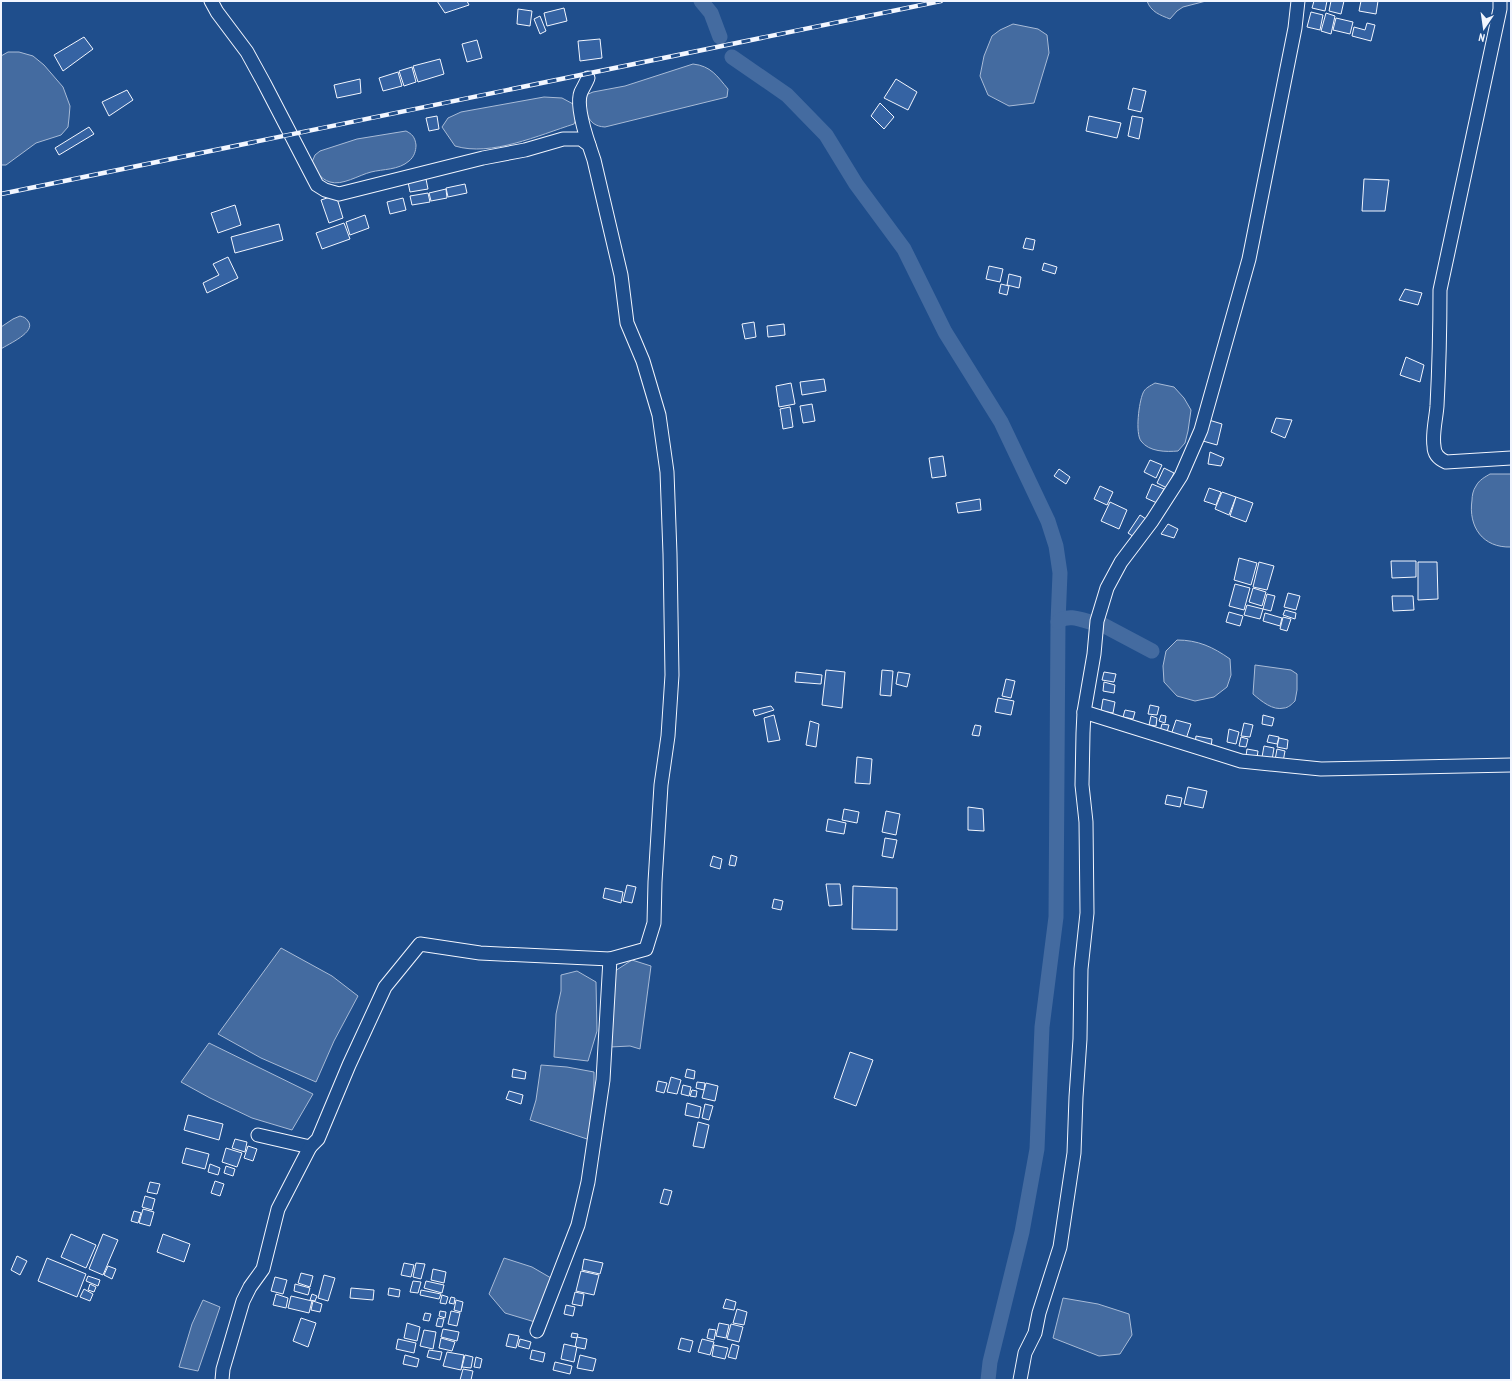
<svg xmlns="http://www.w3.org/2000/svg" width="1512" height="1381" viewBox="0 0 1512 1381" font-family="'PT Sans Narrow',sans-serif">
<style>
.water{fill:#446ba0;stroke:#a8bbd7}
.lines{fill:none;stroke-linecap:round;stroke-linejoin:round}
.canal{stroke:#446ba0;stroke-width:15}
.building{fill:#3563a3;stroke:#f2f6ff}
.minor-casing{stroke:#f2f6ff;stroke-width:15}
.minor{stroke:#1f4e8c;stroke-width:13}
.rail-casing{stroke:#f2f6ff;stroke-width:4.5}
.rail{stroke:#1f4e8c;stroke-width:3;stroke-dasharray:9;stroke-linecap:butt}
</style>
<rect width="100%" height="100%" fill="#1f4e8c"/>
<g class="water">
<path d="M 1147,1 L 1206,1 L 1183,7 L 1177,11 L 1170,19 C 1160,15 1151,12 1147,1 Z"/>
<polygon points="1013,24 1038,29 1047,35 1049,53 1034,103 1009,106 988,95 980,76 984,56 992,36 1000,30"/>
<polygon points="19,52 33,56 44,65 63,87 70,106 69,118 68,127 61,135 36,143 6,165 1,165 1,56 8,52"/>
<path d="M 693,64 C 711,66 717,76 728,89 L 727,97 L 605,127 C 586,126 585,110 586,95 L 593,92 L 625,86 Z"/>
<path d="M 544,97 L 562,98 L 575,105 L 576,119 L 574,124 C 539,135 491,157 455,146 L 442,127 L 448,118 L 461,112 Z"/>
<path d="M 406,131 C 412,134 415,137 416,145 C 416,151 414,157 409,161 C 399,170 383,169 371,172 C 359,175 342,186 330,182 C 320,179 316,171 312,162 L 315,155 L 320,151 L 357,139 Z"/>
<path d="M 20,316 C 24,317 26,318 28,321 C 37,332 8,344 1,349 L 1,327 L 13,319 Z"/>
<path d="M 1155,383 L 1174,387 L 1184,398 L 1191,410 L 1188,431 L 1185,443 L 1178,451 C 1166,452 1149,452 1141,441 C 1135,433 1139,402 1143,393 C 1145,388 1150,386 1155,383 Z"/>
<path d="M 1490,474 L 1511,474 L 1511,547 C 1483,548 1468,527 1472,500 C 1472,496 1473,490 1476,486 C 1479,480 1485,477 1490,474 Z"/>
<path d="M 1177,640 C 1198,640 1213,647 1230,659 L 1231,675 L 1227,687 L 1214,697 L 1195,701 L 1177,696 L 1164,682 L 1163,666 L 1166,651 Z"/>
<path d="M 1255,665 L 1291,670 L 1297,674 L 1297,690 L 1295,701 C 1292,704 1288,708 1284,708 C 1273,711 1261,701 1253,694 Z"/>
<polygon points="281,948 332,976 358,996 334,1041 316,1082 261,1058 218,1034"/>
<polygon points="632,960 651,966 640,1049 630,1046 610,1047 615,971"/>
<polygon points="577,971 596,982 597,1031 588,1061 554,1057 556,1014 561,991 561,975"/>
<polygon points="209,1043 313,1094 292,1130 252,1118 210,1098 181,1082"/>
<polygon points="541,1065 567,1067 594,1072 594,1099 590,1140 530,1120 536,1100"/>
<polygon points="504,1258 532,1267 551,1278 535,1322 505,1313 489,1294"/>
<polygon points="1063,1298 1098,1304 1129,1314 1132,1335 1120,1354 1099,1356 1053,1338"/>
<polygon points="203,1300 220,1307 198,1371 179,1367 192,1324"/>
</g>
<g class="lines">
<g class="canal">
<polyline points="701,1 711,13 720,37"/>
<polyline points="732,57 787,95 826,135 856,184 904,249 945,332 1001,422 1048,521 1056,546 1060,573 1058,622 1056,917 1042,1027 1037,1149 1022,1232 990,1362 988,1380"/>
<path d="M 1058,622 C 1067,614 1080,619 1090,622"/>
<polyline points="1103,625 1152,651"/>
</g>
</g>
<g class="building">
<polygon points="437,1 467,1 469,5 445,13"/>
<polygon points="1314,1 1327,1 1325,11 1312,8"/>
<polygon points="1331,1 1344,1 1341,14 1329,11"/>
<polygon points="1361,1 1378,1 1376,14 1359,11"/>
<polygon points="564,8 567,21 547,26 544,13"/>
<polygon points="518,9 532,11 530,26 517,24"/>
<polygon points="1311,12 1323,15 1320,30 1307,27"/>
<polygon points="1326,13 1335,16 1331,34 1321,31"/>
<polygon points="540,16 546,31 540,34 534,19"/>
<polygon points="1336,18 1353,22 1350,34 1333,30"/>
<polygon points="1367,23 1375,25 1371,41 1352,36 1354,27 1365,30"/>
<polygon points="84,37 93,49 63,71 54,55"/>
<polygon points="600,39 602,58 580,61 578,41"/>
<polygon points="477,40 482,58 467,62 462,44"/>
<polygon points="440,59 444,74 418,82 413,66"/>
<polygon points="412,67 416,82 404,86 399,71"/>
<polygon points="398,72 402,86 383,91 379,78"/>
<polygon points="360,79 361,93 337,98 334,85"/>
<polygon points="896,79 917,92 908,110 884,98"/>
<polygon points="1133,88 1146,91 1141,112 1128,109"/>
<polygon points="127,90 133,100 109,116 102,102"/>
<polygon points="880,103 894,117 884,129 871,116"/>
<polygon points="437,116 439,129 429,131 426,118"/>
<polygon points="1089,116 1121,123 1117,138 1086,131"/>
<polygon points="1132,116 1143,118 1139,139 1128,136"/>
<polygon points="89,127 94,134 59,155 55,148"/>
<polygon points="426,179 428,189 410,192 408,182"/>
<polygon points="1364,179 1389,180 1385,211 1362,211"/>
<polygon points="465,184 467,193 448,197 446,188"/>
<polygon points="446,189 447,198 431,201 429,193"/>
<polygon points="428,193 430,202 412,205 410,196"/>
<polygon points="336,195 343,218 329,223 321,200"/>
<polygon points="403,198 406,210 390,214 387,202"/>
<polygon points="235,205 241,225 218,233 211,213"/>
<polygon points="365,215 369,228 350,235 346,222"/>
<polygon points="344,223 350,239 322,249 316,233"/>
<polygon points="279,224 283,240 235,253 231,237"/>
<polygon points="1026,238 1035,240 1033,250 1023,248"/>
<polygon points="228,257 238,278 207,293 203,283 219,275 213,264"/>
<polygon points="1044,263 1057,267 1055,274 1042,270"/>
<polygon points="989,266 1003,269 1000,282 986,279"/>
<polygon points="1009,274 1021,277 1019,288 1007,285"/>
<polygon points="1001,284 1009,286 1007,295 999,293"/>
<polygon points="1405,289 1422,293 1418,305 1399,300"/>
<polygon points="754,322 756,337 745,339 742,324"/>
<polygon points="784,324 785,335 768,337 767,326"/>
<polygon points="1406,357 1424,365 1420,382 1400,375"/>
<polygon points="824,379 826,391 802,395 800,382"/>
<polygon points="791,383 795,404 779,407 776,386"/>
<polygon points="812,404 815,421 803,423 800,406"/>
<polygon points="790,407 793,427 783,429 780,409"/>
<polygon points="1276,418 1292,420 1285,438 1271,432"/>
<polygon points="1209,420 1222,424 1217,445 1203,441"/>
<polygon points="1210,452 1224,458 1221,466 1208,464"/>
<polygon points="943,456 946,476 932,478 929,458"/>
<polygon points="1150,460 1162,465 1156,478 1144,472"/>
<polygon points="1164,468 1174,473 1167,488 1157,483"/>
<polygon points="1059,469 1070,477 1066,484 1054,476"/>
<polygon points="1152,484 1164,489 1157,503 1146,498"/>
<polygon points="1100,486 1113,492 1107,505 1094,499"/>
<polygon points="1209,488 1221,492 1216,505 1204,501"/>
<polygon points="1222,492 1236,497 1229,515 1215,509"/>
<polygon points="1236,497 1253,503 1246,522 1230,516"/>
<polygon points="980,499 981,510 958,513 956,503"/>
<polygon points="1110,502 1127,510 1119,529 1101,521"/>
<polygon points="1140,515 1149,521 1137,539 1128,533"/>
<polygon points="1168,524 1178,529 1174,538 1161,534"/>
<polygon points="1239,558 1257,563 1251,585 1234,580"/>
<polygon points="1391,561 1416,561 1416,577 1392,578"/>
<polygon points="1259,562 1274,566 1267,590 1253,587"/>
<polygon points="1418,562 1437,562 1438,599 1418,600"/>
<polygon points="1235,584 1250,588 1244,610 1229,606"/>
<polygon points="1253,588 1266,592 1262,606 1249,602"/>
<polygon points="1288,593 1300,596 1296,610 1284,607"/>
<polygon points="1267,594 1275,596 1271,611 1263,609"/>
<polygon points="1392,596 1413,596 1414,610 1393,611"/>
<polygon points="1247,605 1263,609 1260,619 1244,615"/>
<polygon points="1285,610 1296,613 1295,619 1283,615"/>
<polygon points="1229,612 1243,616 1240,626 1226,622"/>
<polygon points="1265,613 1282,618 1280,626 1263,621"/>
<polygon points="1283,617 1291,619 1287,631 1280,629"/>
<polygon points="826,670 845,672 842,708 822,705"/>
<polygon points="882,670 893,671 891,696 880,695"/>
<polygon points="796,672 822,675 821,684 795,682"/>
<polygon points="898,672 910,674 907,687 896,684"/>
<polygon points="1104,672 1116,674 1114,682 1102,680"/>
<polygon points="1006,679 1015,681 1011,698 1002,696"/>
<polygon points="1104,682 1115,685 1114,693 1103,691"/>
<polygon points="998,698 1014,701 1011,715 995,712"/>
<polygon points="1103,699 1115,702 1113,713 1101,711"/>
<polygon points="1150,705 1159,707 1157,715 1148,714"/>
<polygon points="771,706 774,710 755,716 753,710"/>
<polygon points="1125,710 1135,712 1133,719 1123,717"/>
<polygon points="774,715 780,740 768,742 764,718"/>
<polygon points="1161,715 1166,716 1165,723 1159,721"/>
<polygon points="1263,715 1274,718 1272,726 1262,724"/>
<polygon points="1151,716 1157,718 1156,726 1149,725"/>
<polygon points="1176,720 1191,724 1186,739 1170,738"/>
<polygon points="810,721 819,724 816,747 806,745"/>
<polygon points="1244,723 1253,725 1250,737 1241,736"/>
<polygon points="1162,724 1169,725 1167,732 1160,731"/>
<polygon points="975,725 981,726 979,736 972,735"/>
<polygon points="1229,729 1239,732 1236,744 1227,742"/>
<polygon points="1269,735 1279,737 1277,744 1267,742"/>
<polygon points="1196,736 1212,739 1211,748 1195,744"/>
<polygon points="1241,737 1248,739 1246,747 1239,746"/>
<polygon points="1279,738 1288,740 1287,749 1277,747"/>
<polygon points="1264,746 1274,748 1272,760 1262,757"/>
<polygon points="1247,749 1258,751 1257,758 1246,756"/>
<polygon points="1277,749 1285,751 1283,762 1275,760"/>
<polygon points="857,757 872,759 870,784 855,783"/>
<polygon points="1188,787 1207,791 1203,808 1184,804"/>
<polygon points="1167,795 1182,798 1180,807 1165,804"/>
<polygon points="968,807 983,809 984,831 968,830"/>
<polygon points="844,809 859,812 857,823 842,820"/>
<polygon points="886,811 900,814 896,835 882,832"/>
<polygon points="828,819 846,823 844,834 826,831"/>
<polygon points="885,838 897,840 893,858 882,856"/>
<polygon points="731,855 737,857 735,866 729,865"/>
<polygon points="713,856 722,859 720,869 710,866"/>
<polygon points="826,884 840,884 842,905 829,906"/>
<polygon points="627,885 636,887 632,903 623,901"/>
<polygon points="853,886 897,888 897,930 852,929"/>
<polygon points="605,888 623,892 621,903 603,898"/>
<polygon points="774,899 783,901 781,910 772,908"/>
<polygon points="850,1052 873,1060 856,1106 834,1098"/>
<polygon points="513,1069 526,1072 525,1079 512,1077"/>
<polygon points="687,1069 695,1071 694,1079 685,1077"/>
<polygon points="671,1077 681,1080 677,1094 667,1092"/>
<polygon points="658,1081 667,1083 664,1093 656,1091"/>
<polygon points="697,1082 705,1083 704,1090 696,1088"/>
<polygon points="706,1083 718,1086 715,1101 702,1098"/>
<polygon points="683,1085 691,1087 689,1096 681,1094"/>
<polygon points="692,1090 697,1091 696,1097 690,1096"/>
<polygon points="509,1091 523,1095 521,1104 506,1099"/>
<polygon points="687,1103 701,1107 699,1118 685,1115"/>
<polygon points="705,1104 713,1106 709,1120 702,1118"/>
<polygon points="188,1115 223,1124 219,1140 184,1130"/>
<polygon points="698,1122 709,1125 704,1148 693,1146"/>
<polygon points="235,1139 247,1142 245,1152 232,1148"/>
<polygon points="248,1146 257,1149 253,1161 244,1158"/>
<polygon points="186,1148 209,1154 205,1169 182,1163"/>
<polygon points="226,1148 242,1153 237,1167 222,1162"/>
<polygon points="210,1164 220,1168 218,1175 208,1172"/>
<polygon points="226,1166 235,1169 233,1176 224,1173"/>
<polygon points="215,1181 224,1184 220,1196 211,1193"/>
<polygon points="150,1182 160,1184 157,1194 147,1192"/>
<polygon points="664,1189 672,1191 668,1205 660,1203"/>
<polygon points="145,1196 155,1199 152,1210 142,1207"/>
<polygon points="143,1209 154,1212 150,1226 139,1223"/>
<polygon points="134,1211 141,1213 138,1223 131,1221"/>
<polygon points="71,1234 96,1245 86,1268 61,1257"/>
<polygon points="103,1234 118,1240 103,1275 89,1269"/>
<polygon points="163,1234 190,1244 184,1262 157,1252"/>
<polygon points="17,1256 27,1261 20,1275 11,1270"/>
<polygon points="47,1258 86,1274 77,1297 38,1281"/>
<polygon points="584,1259 603,1263 600,1274 582,1270"/>
<polygon points="404,1263 414,1265 411,1277 401,1275"/>
<polygon points="416,1263 425,1264 421,1279 413,1277"/>
<polygon points="108,1266 116,1269 112,1279 104,1275"/>
<polygon points="433,1269 446,1272 444,1283 431,1280"/>
<polygon points="581,1271 599,1275 594,1295 576,1291"/>
<polygon points="301,1273 313,1276 310,1287 298,1283"/>
<polygon points="324,1275 335,1278 328,1301 318,1298"/>
<polygon points="88,1276 100,1280 98,1286 86,1281"/>
<polygon points="275,1277 287,1280 283,1294 271,1291"/>
<polygon points="413,1281 421,1282 418,1293 410,1292"/>
<polygon points="426,1281 444,1285 442,1293 424,1288"/>
<polygon points="90,1284 96,1287 94,1292 88,1290"/>
<polygon points="295,1284 310,1288 308,1295 294,1291"/>
<polygon points="351,1288 374,1290 373,1300 350,1298"/>
<polygon points="389,1288 400,1290 399,1297 388,1295"/>
<polygon points="84,1289 93,1294 90,1301 80,1297"/>
<polygon points="421,1290 441,1294 439,1299 420,1295"/>
<polygon points="575,1292 584,1294 582,1306 572,1304"/>
<polygon points="276,1294 288,1298 286,1308 273,1305"/>
<polygon points="312,1294 317,1296 315,1301 310,1300"/>
<polygon points="442,1295 448,1297 446,1304 440,1303"/>
<polygon points="291,1296 312,1301 309,1313 288,1308"/>
<polygon points="451,1297 455,1298 454,1304 449,1303"/>
<polygon points="726,1299 736,1302 734,1310 723,1308"/>
<polygon points="456,1300 463,1302 461,1312 454,1310"/>
<polygon points="313,1301 322,1304 320,1312 311,1310"/>
<polygon points="566,1305 575,1307 573,1316 564,1314"/>
<polygon points="737,1309 747,1312 744,1325 733,1323"/>
<polygon points="440,1311 446,1312 445,1318 439,1316"/>
<polygon points="451,1311 460,1313 457,1326 448,1324"/>
<polygon points="425,1313 431,1314 429,1321 423,1320"/>
<polygon points="301,1318 316,1323 308,1347 293,1341"/>
<polygon points="438,1318 444,1319 442,1327 436,1326"/>
<polygon points="407,1323 420,1327 417,1341 404,1338"/>
<polygon points="719,1323 729,1325 726,1338 716,1336"/>
<polygon points="731,1324 743,1327 739,1342 727,1339"/>
<polygon points="443,1329 459,1332 457,1341 441,1337"/>
<polygon points="709,1329 716,1330 714,1340 707,1338"/>
<polygon points="424,1330 436,1332 433,1349 420,1346"/>
<polygon points="572,1333 578,1334 577,1338 571,1337"/>
<polygon points="509,1334 519,1336 516,1348 506,1346"/>
<polygon points="577,1337 587,1339 585,1349 575,1347"/>
<polygon points="441,1338 455,1342 452,1351 439,1348"/>
<polygon points="681,1338 693,1341 690,1352 678,1349"/>
<polygon points="398,1339 416,1343 414,1353 396,1349"/>
<polygon points="520,1339 531,1342 529,1349 518,1346"/>
<polygon points="702,1339 714,1342 710,1355 698,1352"/>
<polygon points="564,1344 577,1347 574,1362 561,1359"/>
<polygon points="732,1344 739,1346 736,1359 728,1357"/>
<polygon points="714,1345 728,1348 725,1359 712,1356"/>
<polygon points="429,1350 442,1352 440,1360 427,1357"/>
<polygon points="532,1350 545,1353 543,1362 530,1359"/>
<polygon points="447,1352 464,1355 461,1370 443,1366"/>
<polygon points="405,1355 419,1359 417,1367 403,1364"/>
<polygon points="465,1355 473,1357 471,1368 462,1367"/>
<polygon points="580,1355 596,1359 593,1371 577,1368"/>
<polygon points="476,1357 482,1359 480,1368 474,1367"/>
<polygon points="555,1362 572,1366 570,1374 553,1370"/>
<polygon points="463,1369 473,1371 471,1380 460,1380"/>
</g>
<g class="lines">
<g class="minor-casing">
<g id="minor">
<polyline points="211,1 217,12 247,52 264,83 317,185 325,190 339,194 483,158 525,150 563,139 581,139 589,145 594,160 621,275 627,323 643,361 659,415 667,472 670,554 672,675 668,736 661,785 655,882 654,923 646,949 610,959 603,1080 588,1182 578,1225 537,1331"/>
<path d="M 1500,1 L 1500,9 L 1440,290 C 1440,329 1439,368 1437,406 C 1436,419 1432,434 1434,446 C 1434,454 1439,459 1446,462 L 1511,458"/>
<path d="M 588,78 C 586,83 583,88 581,92 C 576,104 585,133 589,145"/>
<polyline points="1084,712 1241,761 1321,769 1511,765"/>
<polyline points="258,1135 310,1147 318,1139 349,1065 385,987 420,944 480,953 610,959"/>
<polyline points="222,1380 223,1369 243,1301 250,1287 263,1269 278,1209 310,1147"/>
<polyline points="1020,1380 1025,1353 1035,1333 1039,1313 1060,1247 1074,1153 1076,1097 1080,1039 1081,969 1087,913 1086,822 1082,785 1083,733 1084,712 1094,654 1097,621 1107,588 1121,562 1152,521 1181,476 1201,430 1249,259 1295,28 1298,1"/>
</g>
</g>
<use href="#minor" class="minor"/>
<g class="rail-casing">
<polyline id="rail" points="1,194 941,1"/>
</g>
<use href="#rail" class="rail"/>
</g>
<rect width="1512" height="1381" fill="none" stroke="#f2f6ff" stroke-width="4"/>
<g transform="translate(1484 28) rotate(193)" stroke="#1f4e8c" stroke-width="3" paint-order="stroke">
<path d="M0-3L7 15L0 10L-7 15Z" fill="#f2f6ff"/>
<text y="-6" font-size="11" font-weight="bold" text-anchor="middle" fill="#f2f6ff">N</text>
</g>
</svg>
